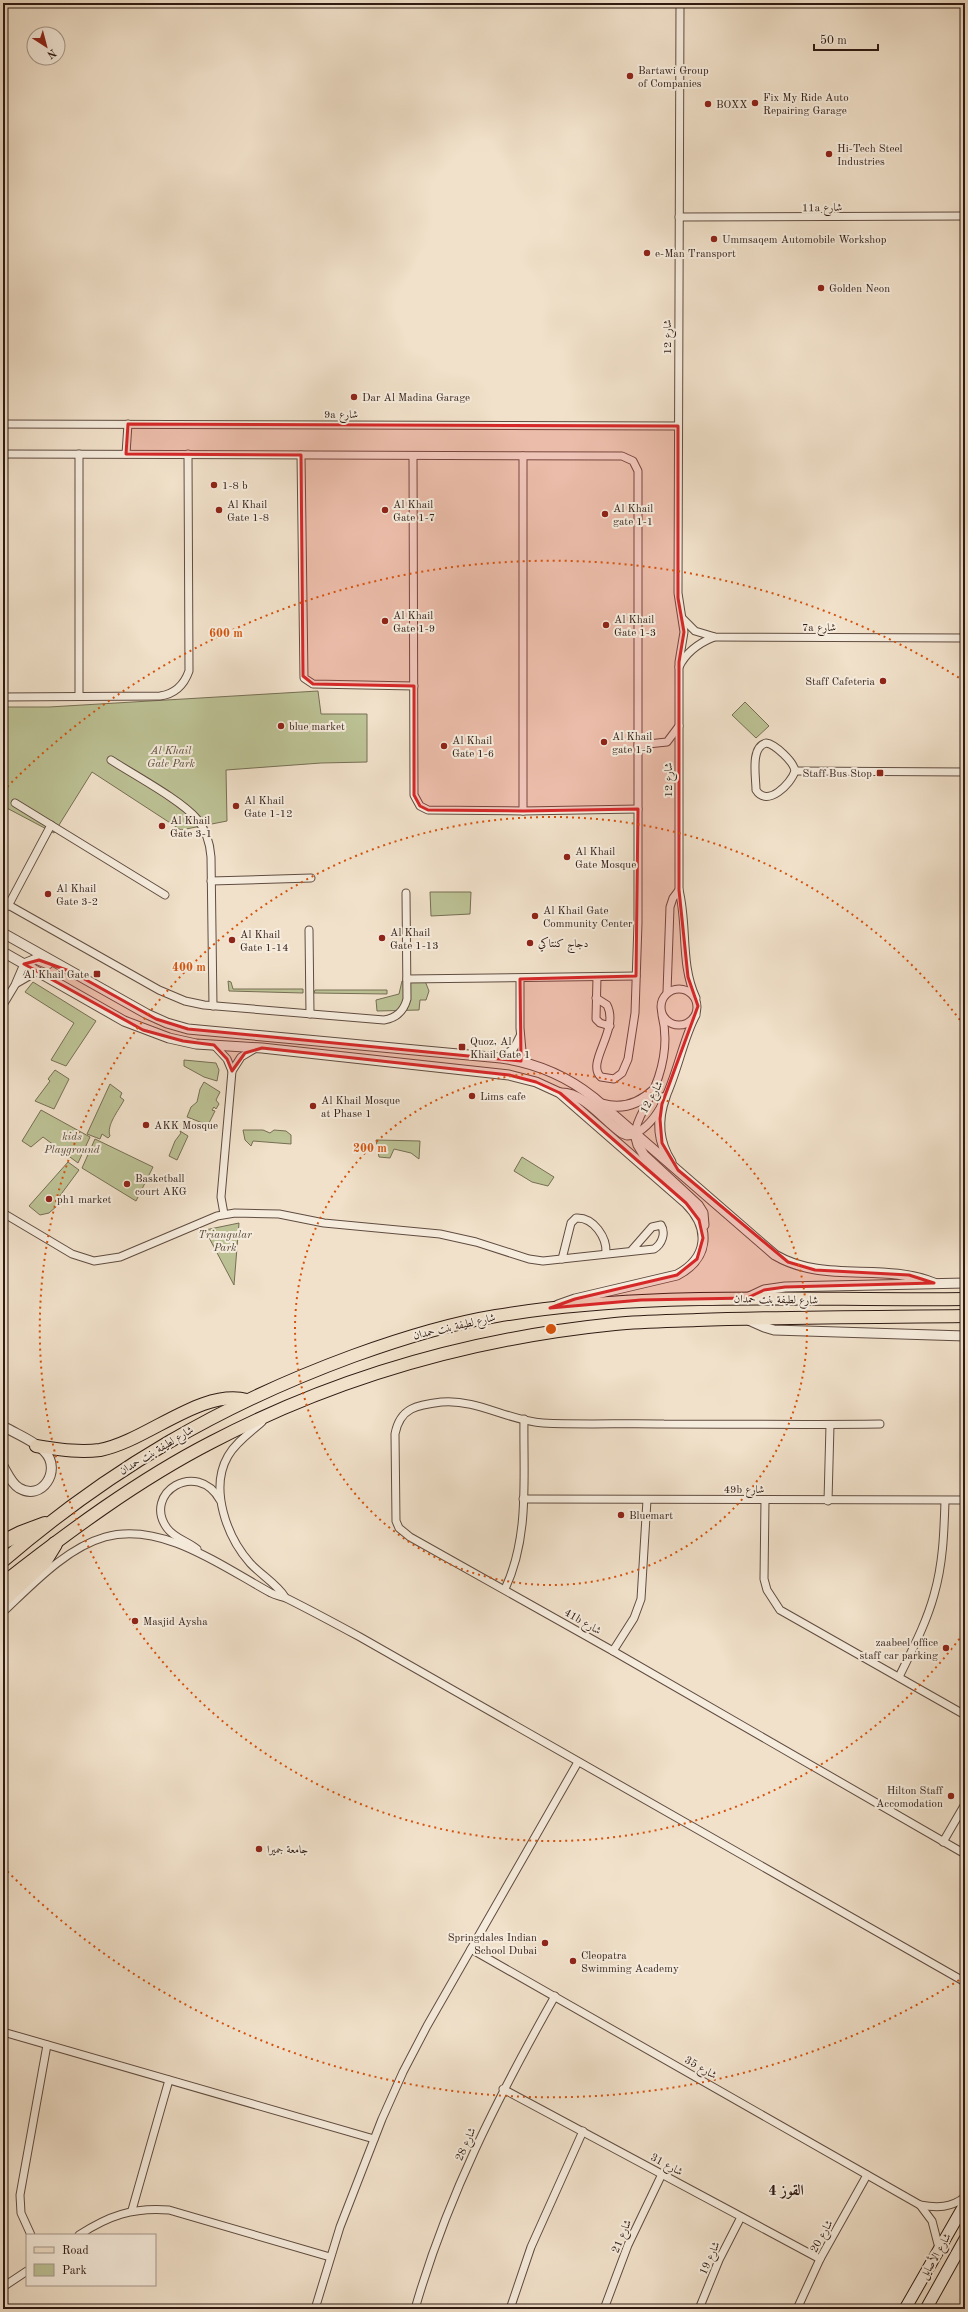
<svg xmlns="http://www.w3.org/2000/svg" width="968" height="2312" viewBox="0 0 968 2312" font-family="'Old Standard TT',Amiri,serif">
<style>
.green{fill:#bcc295;stroke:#766e54}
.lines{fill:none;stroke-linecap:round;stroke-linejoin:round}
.minor-casing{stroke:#604c41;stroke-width:9}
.tertiary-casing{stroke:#604c41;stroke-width:11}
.secondary-casing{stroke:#2f1a13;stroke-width:13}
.primary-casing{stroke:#2f1a13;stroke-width:14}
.motorway-casing{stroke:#2f1a13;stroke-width:16}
.minor{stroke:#f6ecdd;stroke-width:7}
.tertiary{stroke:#f6ecdd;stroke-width:9}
.secondary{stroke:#f6ecdd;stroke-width:11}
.primary{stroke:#f1e1ca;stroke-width:12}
.motorway{stroke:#f1e1ca;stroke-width:14}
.marked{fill:#d62828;fill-opacity:0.2;stroke:#d62828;stroke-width:3;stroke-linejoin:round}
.ring{fill:none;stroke:#d6530d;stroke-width:2;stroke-dasharray:2 4}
.poi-dot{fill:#8f2418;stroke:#f6ecdd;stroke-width:1.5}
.labels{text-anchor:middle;stroke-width:4;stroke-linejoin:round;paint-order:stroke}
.poi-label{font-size:11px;fill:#2f1a13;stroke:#f6ecdd;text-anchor:start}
.street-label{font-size:11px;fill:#2f1a13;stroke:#f6ecdd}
.park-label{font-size:11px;font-style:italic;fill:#594c3a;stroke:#f6ecdd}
.district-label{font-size:15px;font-weight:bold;fill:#2f1a13;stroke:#f6ecdd}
.centre{fill:#d6530d;stroke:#f6ecdd;stroke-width:2}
.ring-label{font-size:12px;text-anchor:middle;font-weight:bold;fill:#d6530d;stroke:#f6ecdd;stroke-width:4;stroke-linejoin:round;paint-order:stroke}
</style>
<rect width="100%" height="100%" fill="#f1e1ca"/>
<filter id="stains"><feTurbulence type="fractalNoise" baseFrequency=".005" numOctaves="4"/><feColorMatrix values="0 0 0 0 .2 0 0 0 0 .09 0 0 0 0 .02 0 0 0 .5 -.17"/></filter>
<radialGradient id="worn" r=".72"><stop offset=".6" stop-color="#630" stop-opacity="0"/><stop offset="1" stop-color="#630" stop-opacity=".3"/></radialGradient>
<g class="green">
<polygon points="318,691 321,714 367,714 367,762 321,763 226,770 227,821 181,830 92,772 54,833 3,806 3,707 49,707"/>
<polygon points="745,702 769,726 756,738 732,715"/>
<polygon points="430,892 471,892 470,914 431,916"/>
<polygon points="228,981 231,982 233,989 303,989 303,993 229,991"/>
<polygon points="402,981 425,981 429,991 426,1000 420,1000 419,1010 377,1011 376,1000 399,994"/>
<polygon points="33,982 96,1021 66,1066 51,1060 74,1023 25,992"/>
<polygon points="315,990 387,990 387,994 314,993"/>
<polygon points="184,1060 216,1063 219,1070 217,1081 204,1077 184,1066"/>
<polygon points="55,1070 69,1079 54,1109 35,1101 50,1081 48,1079"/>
<polygon points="204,1082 220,1092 216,1100 219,1104 216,1109 214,1107 212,1110 215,1111 208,1125 187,1117 191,1107 197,1102 200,1089"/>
<path d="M 110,1084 L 122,1093 L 120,1097 L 124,1100 C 119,1110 106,1125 110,1136 L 108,1138 L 102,1134 L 100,1139 L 87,1134 Z"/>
<polygon points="41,1110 90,1137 78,1163 43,1137 31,1147 22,1141"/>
<polygon points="243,1130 263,1130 270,1133 274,1130 286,1131 291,1135 291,1144 253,1141 251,1146 245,1140"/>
<polygon points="180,1131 188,1136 177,1160 169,1156 175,1141 181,1133"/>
<polygon points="95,1139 153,1167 136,1201 82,1168"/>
<polygon points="376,1140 420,1141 419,1159 411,1153 394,1149 390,1158 379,1157"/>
<polygon points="522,1157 554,1177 548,1186 532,1182 514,1171"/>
<polygon points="68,1162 79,1170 56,1201 58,1205 49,1213 40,1215 29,1206"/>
<polygon points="239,1223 234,1285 205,1230"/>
</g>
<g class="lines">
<g class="minor-casing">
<g id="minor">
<path d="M 680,3 L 678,593 L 684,632 L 679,662 L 679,890 C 688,926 680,964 696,998"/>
<polyline points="679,217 965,216"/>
<polyline points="3,424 678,426"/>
<path d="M 3,454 L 622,456 L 633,461 L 638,471 L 638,923 L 635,1013 L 628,1059 L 622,1073 L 614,1079 L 601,1077 C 585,1063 620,1030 607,1005 L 596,998"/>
<polyline points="126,454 128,424"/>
<polyline points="301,455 304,678 313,684 414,686"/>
<polyline points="413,456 414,795 420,806 428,810 523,811 638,809"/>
<polyline points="523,456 523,811"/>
<polyline points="683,619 695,631 715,637 965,638"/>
<path d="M 679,667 C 686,652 699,643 714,637"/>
<polyline points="79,696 79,454"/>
<path d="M 3,697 L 160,696 C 175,694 184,685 189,671 L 188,454"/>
<path d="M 766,743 C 775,744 794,762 795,771 C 791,784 767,808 756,790 C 756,777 750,747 766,743 Z"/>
<polyline points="638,745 667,742 679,726"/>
<path d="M 111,760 C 134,775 181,800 197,819 C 206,830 210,843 211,857 L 213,1006"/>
<polyline points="795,771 965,772"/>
<polyline points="15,803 165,895"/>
<polyline points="211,881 311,878"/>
<path d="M 3,902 L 159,990 L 185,1001 L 204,1005 L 384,1020 C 396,1018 404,1011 407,999 L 406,893"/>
<polyline points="8,906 51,825"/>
<polyline points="309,930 310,1014"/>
<polyline points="597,977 596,1019 600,1023 610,1026"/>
<polyline points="407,979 636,976"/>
<polyline points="17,983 36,972"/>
<circle cx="679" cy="1007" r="18"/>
<polyline points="667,992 670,907 673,898 679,890"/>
<polyline points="3,1005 15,985 24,964"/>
<polyline points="214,1045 227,1059 232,1071"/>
<polyline points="501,1058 514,1048 520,1036"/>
<polyline points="520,1061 522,1051 520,1028 520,979"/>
<path d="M 635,1134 C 673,1114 677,1049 696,1015"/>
<path d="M 635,1134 C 636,1120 645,1109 650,1097 C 663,1072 669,1042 662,1015"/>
<path d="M 3,1213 L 72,1254 L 94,1261 L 120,1257 L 217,1216 L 235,1213 L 279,1214 L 324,1223 L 440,1234 L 476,1242 L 529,1259 L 543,1261 L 654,1249 C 662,1244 666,1233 661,1225 L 652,1227 L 631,1251"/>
<polyline points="224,1214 221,1197 232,1071 241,1057 256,1048"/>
<path d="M 562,1259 L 571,1223 L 576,1218 C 594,1217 607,1238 606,1253"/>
<path d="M 262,1422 C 251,1432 236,1442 228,1456 C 209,1489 227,1537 250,1563 C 261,1575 277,1584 285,1597"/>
<path d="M 880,1424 C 808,1425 736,1424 664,1424 C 624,1423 583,1425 543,1423 C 509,1421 477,1399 442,1402 C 418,1405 400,1407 395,1434 L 396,1521 L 399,1528 L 410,1537 L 613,1651 L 965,1854"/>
<polyline points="523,1499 965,1500"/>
<polyline points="765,1500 764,1579 767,1590 780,1610 965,1715"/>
<polyline points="828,1501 830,1425"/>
<path d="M 197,1549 C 187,1541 174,1538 167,1528 C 142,1493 197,1459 220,1500"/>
<path d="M 505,1589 C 530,1536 523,1476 524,1419"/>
<path d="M 3,1612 C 32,1585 66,1548 105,1537 C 162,1521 223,1567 271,1593 C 276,1596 282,1596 288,1599 C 312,1611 336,1624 360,1637 L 965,1982"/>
<polyline points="613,1651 634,1618 641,1599 647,1500"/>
<path d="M 899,1677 C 912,1650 926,1624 934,1595 C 943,1564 944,1533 945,1501"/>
<polyline points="943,1842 965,1804"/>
<path d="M 471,1949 L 920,2205 C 937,2208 951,2208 965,2197"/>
<polyline points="3,2032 374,2139"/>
<polyline points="503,2089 820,2259"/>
<polyline points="920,2205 932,2221 939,2248"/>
<polyline points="132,2210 169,2080"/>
<polyline points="31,2235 21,2213 20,2195 47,2045"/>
<path d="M 79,2235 C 108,2216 133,2207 169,2210 L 330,2257"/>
<polyline points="3,2287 27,2271"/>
<polyline points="315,2309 340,2227 382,2119 403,2072 427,2026 578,1762"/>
<path d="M 415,2309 C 447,2197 498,2097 555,1996"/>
<polyline points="510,2309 531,2247 583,2131"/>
<polyline points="604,2309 628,2245 662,2174"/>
<polyline points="699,2309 719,2260 741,2217"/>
<polyline points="797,2309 820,2259 867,2175"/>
</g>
</g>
<g class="tertiary-casing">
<g id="tertiary">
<path d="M 3,933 L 147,1014 L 167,1023 L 188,1029 L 501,1058 C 536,1063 565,1075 593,1097 L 775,1255 C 824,1284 883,1262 934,1283"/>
<path d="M 3,952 L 124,1021 L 169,1038 L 196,1044 L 262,1048 L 509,1075 L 536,1082 L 560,1093 L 686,1203 C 711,1228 709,1258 677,1275 L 575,1299 L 558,1305"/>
<polyline points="24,964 36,959 48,964"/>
<path d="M 560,1093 C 584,1092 603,1120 622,1133 L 627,1135 L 635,1134 L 638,1145 L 644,1155 L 698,1205 L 703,1213 L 704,1225"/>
<path d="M 665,1097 C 657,1119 658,1142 671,1162"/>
<path d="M 602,1104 C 622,1110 639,1104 654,1090"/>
<polyline points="747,1298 764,1290 785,1287 965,1283"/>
<polyline points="746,1319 764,1327 774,1330 965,1336"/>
<path d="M 3,1426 C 16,1434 35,1441 45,1452 C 62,1470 42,1502 19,1488 C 12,1484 7,1473 3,1466"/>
</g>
</g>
<g class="secondary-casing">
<g id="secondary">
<polyline points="905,2309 965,2204"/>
<polyline points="926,2309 965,2239"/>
</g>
</g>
<g class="primary-casing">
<g id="primary">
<path d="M 36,1446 C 57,1449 78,1453 100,1450 C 147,1441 201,1388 247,1400"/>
<path d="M 3,1561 C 110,1469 220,1405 353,1356 C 400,1339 447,1324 496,1316 C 652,1290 809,1301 965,1299"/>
<path d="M 3,1583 C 68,1532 138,1480 212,1442 C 337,1377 475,1338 615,1324 C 642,1321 670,1321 697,1320 C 786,1317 876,1317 965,1316"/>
</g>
</g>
<g class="motorway-casing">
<g id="motorway">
<polyline points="3,1542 21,1533 45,1524"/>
<polyline points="3,1600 44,1562 55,1544"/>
</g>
</g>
<use href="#minor" class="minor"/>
<use href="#tertiary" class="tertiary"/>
<use href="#secondary" class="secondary"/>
<use href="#primary" class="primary"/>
<use href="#motorway" class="motorway"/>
</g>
<path class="marked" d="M 128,424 L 678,426 L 678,598 L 684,632 L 679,662 L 679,890 L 688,977 L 698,1006 L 662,1104 L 660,1119 L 662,1143 L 678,1170 L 788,1262 L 815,1270 L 909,1275 L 934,1283 L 785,1287 L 764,1290 L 747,1298 L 641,1300 L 550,1308 L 575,1299 L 677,1275 L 697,1259 L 703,1238 L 699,1220 L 686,1203 L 560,1093 L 536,1082 L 509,1075 L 262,1048 L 245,1053 L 232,1071 L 227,1059 L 214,1045 L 183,1041 L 143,1030 L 24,964 L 39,960 L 72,972 L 156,1019 L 188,1029 L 521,1061 L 520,979 L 636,976 L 638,809 L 523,811 L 428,810 L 420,806 L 414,795 L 414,686 L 313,684 L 303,676 L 301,455 L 126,454 Z"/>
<g class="ring">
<circle cx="551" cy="1329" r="256"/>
<path d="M963 1634A512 512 0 1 1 963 1024"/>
<path d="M964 1977A768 768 0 0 1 3 1867M3 791A768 768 0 0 1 964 681"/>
</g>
<g class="poi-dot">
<circle cx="630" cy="76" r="4"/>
<circle cx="755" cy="103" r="4"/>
<circle cx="708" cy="104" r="4"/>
<circle cx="829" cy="154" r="4"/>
<circle cx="714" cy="239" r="4"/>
<circle cx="647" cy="253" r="4"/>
<circle cx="821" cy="288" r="4"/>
<circle cx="354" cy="397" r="4"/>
<circle cx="214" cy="485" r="4"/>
<circle cx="219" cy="510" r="4"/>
<circle cx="385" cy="510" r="4"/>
<circle cx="605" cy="514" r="4"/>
<circle cx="385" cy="621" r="4"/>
<circle cx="606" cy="625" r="4"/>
<circle cx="883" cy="681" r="4"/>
<circle cx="281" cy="726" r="4"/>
<circle cx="604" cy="742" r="4"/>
<circle cx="444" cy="746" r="4"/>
<rect x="876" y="769" width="8" height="8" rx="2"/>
<circle cx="236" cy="806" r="4"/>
<circle cx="162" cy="826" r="4"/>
<circle cx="567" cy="857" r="4"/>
<circle cx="48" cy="894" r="4"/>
<circle cx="535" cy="916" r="4"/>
<circle cx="382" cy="938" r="4"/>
<circle cx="232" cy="940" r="4"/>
<circle cx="530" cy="943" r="4"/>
<rect x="93" y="970" width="8" height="8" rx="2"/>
<rect x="458" y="1043" width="8" height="8" rx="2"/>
<circle cx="472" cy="1096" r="4"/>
<circle cx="313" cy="1106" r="4"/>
<circle cx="146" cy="1125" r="4"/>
<circle cx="127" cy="1184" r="4"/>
<circle cx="49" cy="1199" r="4"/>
<circle cx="621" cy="1515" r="4"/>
<circle cx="135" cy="1621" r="4"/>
<circle cx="946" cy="1648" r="4"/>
<circle cx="951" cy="1796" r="4"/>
<circle cx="259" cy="1849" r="4"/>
<circle cx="545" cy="1943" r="4"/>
<circle cx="573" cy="1961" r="4"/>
</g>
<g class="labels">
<g class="poi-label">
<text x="638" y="74">Bartawi Group<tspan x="638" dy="13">of Companies</tspan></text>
<text x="763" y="101">Fix My Ride Auto<tspan x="763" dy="13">Repairing Garage</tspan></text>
<text x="716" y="108">BOXX</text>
<text x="837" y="152">Hi-Tech Steel<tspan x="837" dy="13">Industries</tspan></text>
<text x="722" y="243">Ummsaqem Automobile Workshop</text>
<text x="655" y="257">e-Man Transport</text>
<text x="829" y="292">Golden Neon</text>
<text x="362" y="401">Dar Al Madina Garage</text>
<text x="222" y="489">1-8 b</text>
<text x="227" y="508">Al Khail<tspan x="227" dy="13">Gate 1-8</tspan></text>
<text x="393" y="508">Al Khail<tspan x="393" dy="13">Gate 1-7</tspan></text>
<text x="613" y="512">Al Khail<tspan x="613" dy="13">gate 1-1</tspan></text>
<text x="393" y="619">Al Khail<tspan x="393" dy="13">Gate 1-9</tspan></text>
<text x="614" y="623">Al Khail<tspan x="614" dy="13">Gate 1-3</tspan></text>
<text x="875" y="685" text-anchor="end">Staff Cafeteria</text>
<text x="289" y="730">blue market</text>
<text x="612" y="740">Al Khail<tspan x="612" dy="13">gate 1-5</tspan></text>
<text x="452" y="744">Al Khail<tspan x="452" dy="13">Gate 1-6</tspan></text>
<text x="872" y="777" text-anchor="end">Staff Bus Stop</text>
<text x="244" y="804">Al Khail<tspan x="244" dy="13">Gate 1-12</tspan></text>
<text x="170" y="824">Al Khail<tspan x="170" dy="13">Gate 3-1</tspan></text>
<text x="575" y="855">Al Khail<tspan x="575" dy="13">Gate Mosque</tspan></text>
<text x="56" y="892">Al Khail<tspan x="56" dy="13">Gate 3-2</tspan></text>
<text x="543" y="914">Al Khail Gate<tspan x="543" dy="13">Community Center</tspan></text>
<text x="390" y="936">Al Khail<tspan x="390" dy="13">Gate 1-13</tspan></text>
<text x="240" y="938">Al Khail<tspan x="240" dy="13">Gate 1-14</tspan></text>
<text x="538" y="947">دجاج كنتاكي</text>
<text x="89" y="978" text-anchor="end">Al Khail Gate</text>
<text x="470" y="1045">Quoz, Al<tspan x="470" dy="13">Khail Gate 1</tspan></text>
<text x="480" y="1100">Lims cafe</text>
<text x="321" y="1104">Al Khail Mosque<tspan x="321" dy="13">at Phase 1</tspan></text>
<text x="154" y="1129">AKK Mosque</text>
<text x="135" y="1182">Basketball<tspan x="135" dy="13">court AKG</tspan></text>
<text x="57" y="1203">ph1 market</text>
<text x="629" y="1519">Bluemart</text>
<text x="143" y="1625">Masjid Aysha</text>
<text x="938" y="1646" text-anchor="end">zaabeel office<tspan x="938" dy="13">staff car parking</tspan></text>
<text x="943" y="1794" text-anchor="end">Hilton Staff<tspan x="943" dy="13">Accomodation</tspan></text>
<text x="267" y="1853">جامعة جميرا</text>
<text x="537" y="1941" text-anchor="end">Springdales Indian<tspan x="537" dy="13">School Dubai</tspan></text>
<text x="581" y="1959">Cleopatra<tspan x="581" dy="13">Swimming Academy</tspan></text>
</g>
<g class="street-label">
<text transform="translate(822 207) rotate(-1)" y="4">11a شارع</text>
<text transform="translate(667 337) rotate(-90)" y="4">شارع 12</text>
<text x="341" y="418">9a شارع</text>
<text x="819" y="631">7a شارع</text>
<text transform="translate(668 780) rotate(-90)" y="4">شارع 12</text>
<text transform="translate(651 1097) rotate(-61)" y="4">شارع 12</text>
<text transform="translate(776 1299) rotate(1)" y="4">شارع لطيفة بنت حمدان</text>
<text transform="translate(454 1326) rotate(-13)" y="4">شارع لطيفة بنت حمدان</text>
<text transform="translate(156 1450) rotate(-31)" y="4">شارع لطيفة بنت حمدان</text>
<text x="744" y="1493">49b شارع</text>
<text transform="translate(583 1621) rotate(30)" y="4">41b شارع</text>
<text transform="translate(701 2067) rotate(30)" y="4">شارع 35</text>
<text transform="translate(465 2144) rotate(-66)" y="4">شارع 28</text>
<text transform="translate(667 2164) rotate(28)" y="4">شارع 31</text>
<text transform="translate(621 2236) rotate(-67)" y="4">شارع 21</text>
<text transform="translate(821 2236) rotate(-61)" y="4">شارع 20</text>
<text transform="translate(935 2256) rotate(-60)" y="4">شارع الأصايل</text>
<text transform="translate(709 2258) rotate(-66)" y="4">شارع 19</text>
</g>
<g class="park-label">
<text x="171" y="754">Al Khail<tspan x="171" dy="13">Gate Park</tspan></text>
<text x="72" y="1140">kids<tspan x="72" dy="13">Playground</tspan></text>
<text x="225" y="1238">Triangular<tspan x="225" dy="13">Park</tspan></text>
</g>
<g class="district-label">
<text x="786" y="2195">القوز 4</text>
</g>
</g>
<circle cx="551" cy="1329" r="6" class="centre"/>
<g class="ring-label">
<text x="226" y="637">600 m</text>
<text x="189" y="971">400 m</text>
<text x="370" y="1152">200 m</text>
</g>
<rect width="968" height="2312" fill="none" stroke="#f1e1ca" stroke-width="16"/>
<rect x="4" y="4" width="960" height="2304" fill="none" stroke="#2f1a13" stroke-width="2"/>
<rect x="8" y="8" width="952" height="2296" fill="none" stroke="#2f1a13"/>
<rect x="26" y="2234" width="130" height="52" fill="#f6ecdd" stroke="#a6988c"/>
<rect x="34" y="2247" width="20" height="6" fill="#f1e1ca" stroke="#a6988c"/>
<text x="62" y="2254" font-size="12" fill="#2f1a13">Road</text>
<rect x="34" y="2264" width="20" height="12" fill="#bcc295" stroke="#a6988c"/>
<text x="62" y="2274" font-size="12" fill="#2f1a13">Park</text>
<g transform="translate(46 46) rotate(144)"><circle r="19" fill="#f6ecdd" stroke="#a6988c"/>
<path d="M0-3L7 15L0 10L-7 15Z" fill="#8f2418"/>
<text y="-6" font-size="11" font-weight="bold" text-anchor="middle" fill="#2f1a13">N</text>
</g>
<path d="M814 44v6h64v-6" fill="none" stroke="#2f1a13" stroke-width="2"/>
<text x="820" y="44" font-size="12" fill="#2f1a13" stroke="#f6ecdd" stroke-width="3" paint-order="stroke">50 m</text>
<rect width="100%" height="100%" filter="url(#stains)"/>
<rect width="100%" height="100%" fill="url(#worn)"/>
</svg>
